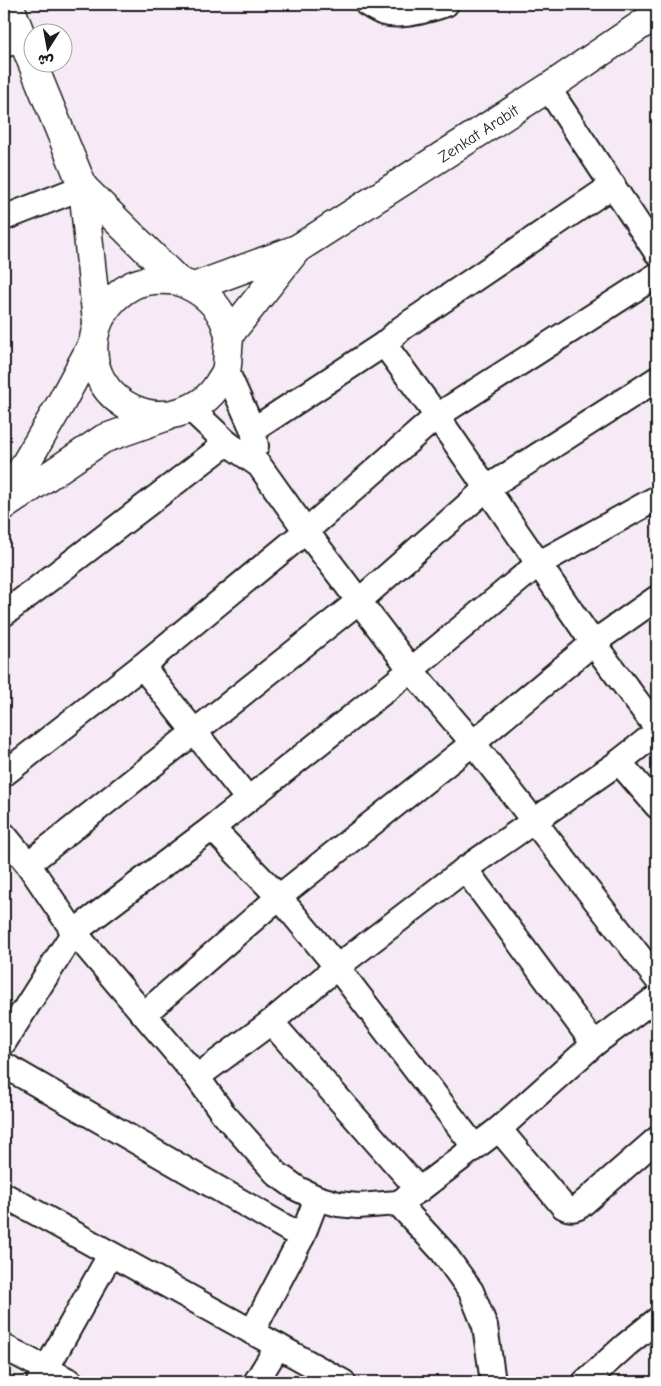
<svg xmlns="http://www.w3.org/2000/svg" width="661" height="1386" viewBox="0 0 661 1386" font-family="'Comic Neue','Playpen Sans Arabic',sans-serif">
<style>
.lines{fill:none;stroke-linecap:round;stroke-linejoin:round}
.minor-casing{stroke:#1c1c1c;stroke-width:28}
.tertiary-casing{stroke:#1c1c1c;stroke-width:31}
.secondary-casing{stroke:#1c1c1c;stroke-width:31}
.minor{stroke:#fff;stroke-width:24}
.tertiary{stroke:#fff;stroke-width:28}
.secondary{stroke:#fff;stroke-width:28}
.labels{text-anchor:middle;stroke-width:4.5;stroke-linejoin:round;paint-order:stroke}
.street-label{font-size:16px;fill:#1c1c1c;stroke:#fff}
</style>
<rect width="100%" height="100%" fill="#f6eaf6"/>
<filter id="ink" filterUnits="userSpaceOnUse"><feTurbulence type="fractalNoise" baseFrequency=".02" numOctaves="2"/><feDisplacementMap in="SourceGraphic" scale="10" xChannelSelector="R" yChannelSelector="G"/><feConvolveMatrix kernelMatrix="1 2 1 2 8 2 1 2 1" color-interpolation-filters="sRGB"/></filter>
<g filter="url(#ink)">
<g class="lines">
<g class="minor-casing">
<g id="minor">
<path d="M 367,4 C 372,7 378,11 384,13 C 403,18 429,10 446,4"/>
<polyline points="4,45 22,38"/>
<polyline points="548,88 657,253"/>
<polyline points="613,185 402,328 384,344 437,416 593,643 657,728"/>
<polyline points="4,218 83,187"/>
<polyline points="226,370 253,430 256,446"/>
<polyline points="191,409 227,443 259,465 306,531 411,670 473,743 657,979"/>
<polyline points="253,430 384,344"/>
<polyline points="4,614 227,443"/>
<polyline points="142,666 248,799"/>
<polyline points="619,762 657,806"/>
<polyline points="4,774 142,666 306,531 437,416 657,275"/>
<polyline points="212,828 279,897 337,967 474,1146"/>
<polyline points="4,835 28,864 74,932 197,1077 222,1112 277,1174 298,1189 317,1198 338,1204 358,1206 398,1203 419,1190 499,1129 594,1044 657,997"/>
<polyline points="28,864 359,601 487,488 657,379"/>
<polyline points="465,869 594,1044"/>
<polyline points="144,1014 279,897 473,743 593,643 657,598"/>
<polyline points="271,1022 419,1190"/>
<polyline points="4,1042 74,932 212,828 411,670 538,564 657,498"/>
<polyline points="4,1065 302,1237"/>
<polyline points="197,1077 271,1022 337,967 465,869 619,762 657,732"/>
<path d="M 499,1129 L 563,1206 C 570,1210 574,1210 580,1206 L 657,1139"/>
<polyline points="4,1195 343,1382"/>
<polyline points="398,1203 443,1252 471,1291 485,1326 493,1382"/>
<polyline points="252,1332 302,1237 317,1198"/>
<polyline points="4,1347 71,1382"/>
<polyline points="39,1382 110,1255"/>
<polyline points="256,1382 278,1346"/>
<polyline points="585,1382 626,1345 657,1320"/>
</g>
</g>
<g class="tertiary-casing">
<g id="tertiary">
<polyline points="194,287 297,249 548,88 657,14"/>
<polyline points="229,335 297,249"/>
</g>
</g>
<g class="secondary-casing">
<g id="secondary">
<polyline points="9,4 22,38 83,187 97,322"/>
<path d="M 83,187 L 178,281 C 200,289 218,302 226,325 C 227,329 229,333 229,336 C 229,341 228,346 228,351 C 227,357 228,365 226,370 C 225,375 221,379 219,383 C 209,400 195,408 177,413 C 162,417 147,415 133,409 C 79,384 81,312 133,285 C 146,279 164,279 178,281"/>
<polyline points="4,500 61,403 93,343"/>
<polyline points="4,506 103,439 165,417"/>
</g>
</g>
<use href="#minor" class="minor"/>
<use href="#tertiary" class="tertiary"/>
<use href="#secondary" class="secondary"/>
</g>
</g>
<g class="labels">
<g class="street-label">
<text transform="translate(478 133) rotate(-33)" y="6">Zenkat Arabit</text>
</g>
</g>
<rect width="661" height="1386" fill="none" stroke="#fff" stroke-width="20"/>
<rect x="10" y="10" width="641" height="1366" fill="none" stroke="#1c1c1c" stroke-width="2" filter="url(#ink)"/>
<g transform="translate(48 48) rotate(191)"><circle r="24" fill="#ffffff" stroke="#a4a4a4"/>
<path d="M0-4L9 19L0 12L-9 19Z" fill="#1c1c1c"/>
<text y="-8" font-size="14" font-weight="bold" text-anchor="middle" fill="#1c1c1c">ش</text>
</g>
</svg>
